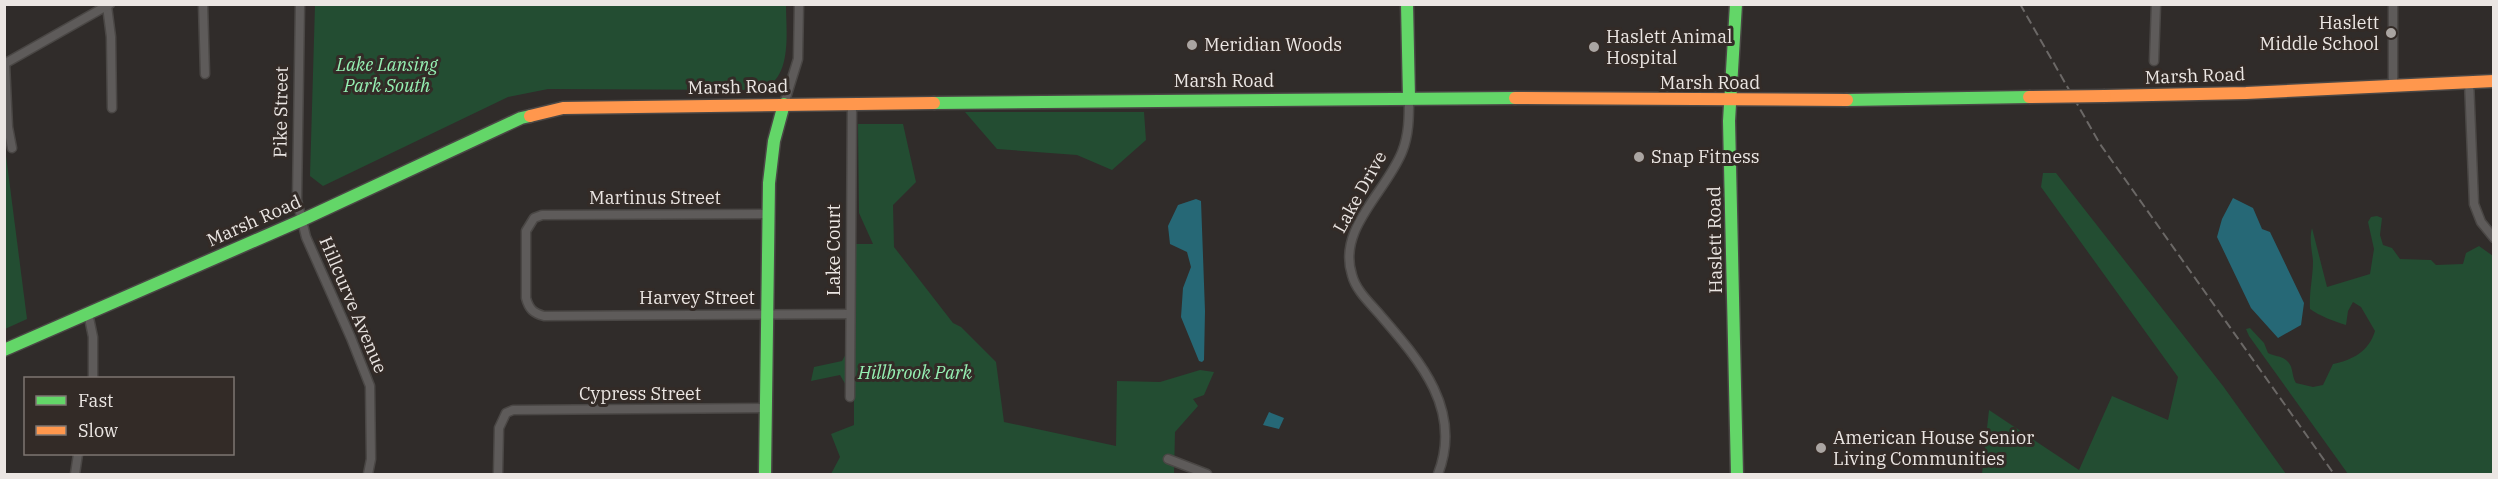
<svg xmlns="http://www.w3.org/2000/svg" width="2498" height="479" viewBox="0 0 2498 479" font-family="'IBM Plex Serif',serif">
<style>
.green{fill:#234d32}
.water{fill:#266876}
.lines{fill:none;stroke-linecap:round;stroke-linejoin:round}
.street-casing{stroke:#4a4745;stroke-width:11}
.fast-casing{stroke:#4a4745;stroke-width:15}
.slow-casing{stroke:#4a4745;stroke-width:15}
.street{stroke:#5e5b5a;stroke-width:8}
.fast{stroke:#63d668;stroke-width:12}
.slow{stroke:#ff974d;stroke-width:12}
.rail{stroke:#6b6866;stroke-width:2;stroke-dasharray:9 4.5;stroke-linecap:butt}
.slow-bridge-casing{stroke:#4a4745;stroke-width:15;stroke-linecap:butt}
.slow-bridge{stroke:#ff974d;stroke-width:12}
.poi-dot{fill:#aaa5a2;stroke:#332b27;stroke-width:2}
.labels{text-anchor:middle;stroke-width:6;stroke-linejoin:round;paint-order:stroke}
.poi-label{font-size:18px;fill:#ebe6e3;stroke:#332b27;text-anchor:start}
.park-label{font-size:18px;font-style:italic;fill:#96f1b3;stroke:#332b27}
.street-label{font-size:18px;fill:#ebe6e3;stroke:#332b27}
</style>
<rect width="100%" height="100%" fill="#302c2a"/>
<g class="green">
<path d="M 315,5 L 786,5 C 786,32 793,80 760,90 L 548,89 L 508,97 L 323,186 L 310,176 Z"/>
<polygon points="965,112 1144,112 1146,140 1112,170 1077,155 997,149"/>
<polygon points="858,124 903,124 916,182 893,205 894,247 953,323 961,327 996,362 1004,422 1116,446 1117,381 1160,382 1200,370 1214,372 1204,395 1193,399 1198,406 1175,432 1174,474 831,474 840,457 831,434 854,425 854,399 840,375 811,381 814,367 842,361 855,338 856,244 873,244 859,213"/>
<polygon points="4,140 27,319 5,329 4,328"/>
<polygon points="2043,173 2056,173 2223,386 2286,474 1982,474 1989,410 2079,470 2112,396 2168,420 2178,377 2041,187"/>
<path d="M 2377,216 L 2382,218 L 2380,235 L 2383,245 L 2392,248 L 2400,259 L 2431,260 L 2436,265 L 2463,264 L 2466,253 L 2479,246 L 2493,256 L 2493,474 L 2348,474 L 2249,336 L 2246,329 L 2250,328 L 2264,343 L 2268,353 C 2273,356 2282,356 2286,360 C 2294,366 2291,375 2296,383 L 2313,387 L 2323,385 L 2333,364 C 2353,360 2369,351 2375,331 L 2361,307 L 2353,302 L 2348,311 L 2346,325 C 2333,321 2320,316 2310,309 C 2309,292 2313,277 2313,261 C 2312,250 2309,240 2312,228 L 2327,287 L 2370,274 L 2374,249 L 2368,222 L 2371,217 Z"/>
</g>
<g class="water">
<polygon points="2233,198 2253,208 2262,229 2270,232 2304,303 2301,325 2278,338 2251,308 2217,237 2222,219"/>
<polygon points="1196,199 1201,201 1205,311 1204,360 1202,362 1199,361 1181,317 1183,288 1191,267 1187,252 1170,244 1168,226 1178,205"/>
<polygon points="1269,412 1284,418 1279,429 1263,425"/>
</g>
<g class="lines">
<g class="street-casing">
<g id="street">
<polyline points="203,4 205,74"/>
<polyline points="300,4 297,200 306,237 351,338 370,386 371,459 368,474"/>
<polyline points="107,6 111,37 112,108"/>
<polyline points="2154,61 2156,4"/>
<polyline points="4,64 110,4"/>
<polyline points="5,64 8,127 12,148"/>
<polyline points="2469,81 2474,204 2481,222 2494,238"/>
<polyline points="2393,85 2393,4"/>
<path d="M 1409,98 C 1409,117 1409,135 1402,152 C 1386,192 1337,229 1352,275 C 1356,291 1371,304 1381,316 C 1420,361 1463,410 1438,474"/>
<polyline points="784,104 798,59 799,4"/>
<path d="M 768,214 L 542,215 L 534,218 L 526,231 L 526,298 C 529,309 533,313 544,316 L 850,314"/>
<polyline points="88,313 93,337 93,378"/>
<polyline points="850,397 852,103"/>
<polyline points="1168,459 1207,474"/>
<polyline points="75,474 78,454"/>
<polyline points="498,474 499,428 506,413 513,410 766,408"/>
</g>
</g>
<g class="fast-casing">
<g id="fast">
<polyline points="1407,4 1409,98"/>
<polyline points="1736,4 1729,121 1737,474"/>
<polyline points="1847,100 2029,97"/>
<polyline points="934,103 1515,98"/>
<polyline points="4,350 302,220 521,118 530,116"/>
<polyline points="765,474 769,183 774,141 784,104"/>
</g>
</g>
<g class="slow-casing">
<g id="slow">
<polyline points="2105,96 2246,93 2494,81"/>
<polyline points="1515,98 1847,100"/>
<polyline points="530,116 563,108 934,103"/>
</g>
</g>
<use href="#street" class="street"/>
<use href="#fast" class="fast"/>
<use href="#slow" class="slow"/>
<polyline class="rail" points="2020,4 2100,144 2334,474"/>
<g class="slow-bridge-casing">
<polyline id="slow-bridge" points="2029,97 2105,96"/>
</g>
<use href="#slow-bridge" class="slow-bridge"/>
</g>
<g class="poi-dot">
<circle cx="2391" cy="33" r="6"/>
<circle cx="1192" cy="45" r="6"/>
<circle cx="1594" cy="47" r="6"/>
<circle cx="1639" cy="157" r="6"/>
<circle cx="1821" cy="448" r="6"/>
</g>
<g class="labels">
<g class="poi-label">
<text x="2379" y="29" text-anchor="end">Haslett<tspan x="2379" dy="21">Middle School</tspan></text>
<text x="1606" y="43">Haslett Animal<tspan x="1606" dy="21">Hospital</tspan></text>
<text x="1204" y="51">Meridian Woods</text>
<text x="1651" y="163">Snap Fitness</text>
<text x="1833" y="444">American House Senior<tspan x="1833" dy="21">Living Communities</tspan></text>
</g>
<g class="park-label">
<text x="387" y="71">Lake Lansing<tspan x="387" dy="21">Park South</tspan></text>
<text x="915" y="379">Hillbrook Park</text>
</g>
<g class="street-label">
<text transform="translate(2195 76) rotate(-2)" y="6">Marsh Road</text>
<text x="1224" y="87">Marsh Road</text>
<text x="1710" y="89">Marsh Road</text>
<text transform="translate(738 87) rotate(-1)" y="6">Marsh Road</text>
<text transform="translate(281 112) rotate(-89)" y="6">Pike Street</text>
<text transform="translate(1360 192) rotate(-61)" y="6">Lake Drive</text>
<text x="655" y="204">Martinus Street</text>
<text transform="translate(254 221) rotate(-24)" y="6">Marsh Road</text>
<text transform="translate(1715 240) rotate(-91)" y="6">Haslett Road</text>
<text transform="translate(834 250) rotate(-90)" y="6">Lake Court</text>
<text x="697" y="304">Harvey Street</text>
<text transform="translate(353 305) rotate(67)" y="6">Hillcurve Avenue</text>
<text x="640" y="400">Cypress Street</text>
</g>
</g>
<rect width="2498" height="479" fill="none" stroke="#ebe6e3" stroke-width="12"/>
<rect x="24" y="377" width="210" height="78" fill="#332b27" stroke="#7d7672" stroke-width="1.5"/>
<rect x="36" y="396" width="30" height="9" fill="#63d668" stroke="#7d7672" stroke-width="1.5"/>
<text x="78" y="407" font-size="18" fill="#ebe6e3">Fast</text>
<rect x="36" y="426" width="30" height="9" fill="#ff974d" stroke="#7d7672" stroke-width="1.5"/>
<text x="78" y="437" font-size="18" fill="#ebe6e3">Slow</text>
</svg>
